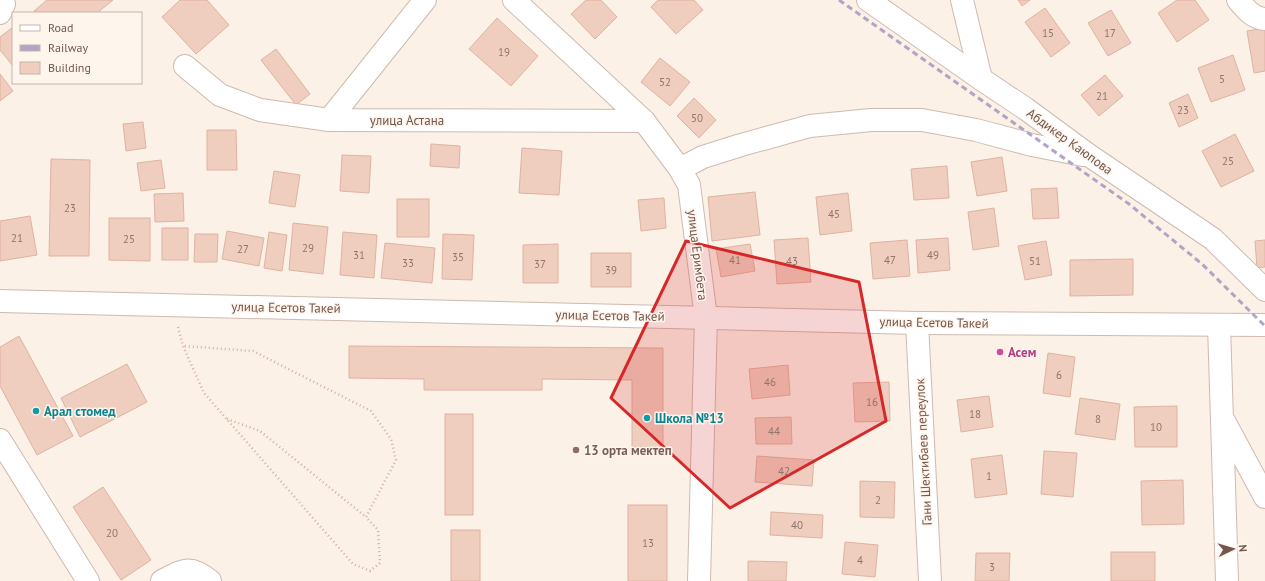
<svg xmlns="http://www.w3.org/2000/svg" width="1265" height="581" viewBox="0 0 1265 581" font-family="'PT Sans',sans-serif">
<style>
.building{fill:#efcdbf;stroke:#e1b2a0}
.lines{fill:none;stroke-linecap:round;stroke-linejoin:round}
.minor-casing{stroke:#cebab0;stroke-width:24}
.path{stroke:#d4b0a2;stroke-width:2.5;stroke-dasharray:1 3;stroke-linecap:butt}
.minor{stroke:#fff;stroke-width:22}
.rail{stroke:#b2a5c4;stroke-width:3;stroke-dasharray:6 4;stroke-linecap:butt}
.marked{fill:#d62828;fill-opacity:0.2;stroke:#d62828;stroke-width:3;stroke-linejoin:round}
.hotel-dot{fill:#d1479c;stroke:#fef5ec;stroke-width:1.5}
.culture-dot{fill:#0f9aa8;stroke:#fef5ec;stroke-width:1.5}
.education-dot{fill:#8d6e63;stroke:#fef5ec;stroke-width:1.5}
.labels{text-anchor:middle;stroke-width:3;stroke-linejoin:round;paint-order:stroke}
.number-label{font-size:11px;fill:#927469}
.street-label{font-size:13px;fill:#73564c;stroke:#fef5ec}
.hotel-label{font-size:13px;font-weight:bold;fill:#b23c85;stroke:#fef5ec;text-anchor:start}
.culture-label{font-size:13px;font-weight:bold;fill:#0d838f;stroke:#fef5ec;text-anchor:start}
.education-label{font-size:13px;font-weight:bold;fill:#785e54;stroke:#fef5ec;text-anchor:start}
</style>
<rect width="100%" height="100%" fill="#fbf1e6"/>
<g class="building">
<polygon points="47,0 113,0 97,13 36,13 34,11"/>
<polygon points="180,0 207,0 229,25 196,54 162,17"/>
<polygon points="586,0 601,0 617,17 595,39 571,14"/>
<polygon points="658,0 694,0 703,10 676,34 651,7"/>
<polygon points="1018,0 1030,0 1022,6"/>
<polygon points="1177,0 1195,0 1209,20 1177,42 1158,13"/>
<polygon points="1045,8 1070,43 1051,57 1025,22"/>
<polygon points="1111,10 1131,43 1108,56 1088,23"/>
<polygon points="497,18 538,56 511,86 469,49"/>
<polygon points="13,27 13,66 0,50 0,37"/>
<polygon points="1265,28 1265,71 1254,73 1247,31"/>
<polygon points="276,49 310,94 296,105 261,60"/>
<polygon points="1233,55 1245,90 1211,102 1198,68"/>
<polygon points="660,58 690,82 670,106 641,82"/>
<polygon points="0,74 13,91 0,101"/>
<polygon points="1105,75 1123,96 1099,116 1081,95"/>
<polygon points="1188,94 1198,118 1179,127 1169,103"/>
<polygon points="694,98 716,120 699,138 677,116"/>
<polygon points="143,122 146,148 126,151 123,124"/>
<polygon points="207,130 236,130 237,170 207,170"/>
<polygon points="1235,134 1254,171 1221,187 1202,151"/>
<polygon points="431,144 460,146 459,168 430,166"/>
<polygon points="522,148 562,151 559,195 519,193"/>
<polygon points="342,155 371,156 369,193 340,191"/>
<polygon points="1002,157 1007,191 977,196 971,162"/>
<polygon points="51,159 90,160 89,256 49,256"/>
<polygon points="161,160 165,188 141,191 137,163"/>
<polygon points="947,166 949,198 914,200 911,169"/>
<polygon points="274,171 300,175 295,207 269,203"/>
<polygon points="1057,188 1059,218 1033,219 1031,189"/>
<polygon points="755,192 760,235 712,241 708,197"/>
<polygon points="183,193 184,221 155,222 154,194"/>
<polygon points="848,193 852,231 820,235 816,197"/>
<polygon points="664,198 666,228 641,231 638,200"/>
<rect x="397" y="199" width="32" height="38"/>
<polygon points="994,208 999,246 973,250 968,212"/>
<polygon points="30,216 37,255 0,261 0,221"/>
<polygon points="109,218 150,218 150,261 109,260"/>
<polygon points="293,223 328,227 323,274 289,270"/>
<rect x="162" y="228" width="26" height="32"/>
<polygon points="227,231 264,238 259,266 222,259"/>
<polygon points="269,232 287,235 282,271 264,268"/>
<polygon points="343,232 377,235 374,278 340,275"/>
<polygon points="195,234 218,234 217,262 194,262"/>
<polygon points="443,234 474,235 472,280 442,279"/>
<polygon points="808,238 811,282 777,284 774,240"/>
<polygon points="948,238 950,270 918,273 916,240"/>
<polygon points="907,240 910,276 873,279 870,243"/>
<polygon points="1265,240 1265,267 1257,268 1255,241"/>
<polygon points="1046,241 1052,275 1025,280 1018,246"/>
<polygon points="385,243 435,248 432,283 381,278"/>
<polygon points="558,244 558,283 523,283 523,245"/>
<polygon points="750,244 755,271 721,277 716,249"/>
<rect x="591" y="253" width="40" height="34"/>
<polygon points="1133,259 1133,295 1070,296 1070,260"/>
<polygon points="19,336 73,436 37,455 0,386 0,347"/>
<polygon points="349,346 663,348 663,447 632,447 632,380 542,379 542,390 424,390 424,379 349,378"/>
<polygon points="1048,353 1075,357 1070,397 1043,393"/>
<polygon points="127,364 147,402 80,437 61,398"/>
<polygon points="788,365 790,395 752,399 749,369"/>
<polygon points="889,382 890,421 855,422 853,383"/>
<polygon points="989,396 993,427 961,432 957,400"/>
<polygon points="1080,398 1120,404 1115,440 1075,434"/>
<polygon points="1177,406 1177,447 1135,447 1134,407"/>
<rect x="445" y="414" width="28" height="101"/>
<polygon points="791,417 792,444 756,444 755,418"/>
<polygon points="1044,451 1077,453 1073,497 1041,494"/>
<polygon points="1002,455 1007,494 975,498 971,459"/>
<polygon points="757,456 814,460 812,486 755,482"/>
<polygon points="1183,480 1184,524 1142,525 1141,481"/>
<polygon points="860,481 895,482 894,518 860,517"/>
<polygon points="103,487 151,560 121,580 73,507"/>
<rect x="628" y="505" width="39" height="76"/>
<polygon points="771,512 823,515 822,538 770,535"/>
<rect x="451" y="530" width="29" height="51"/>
<polygon points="845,542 878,545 875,577 842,574"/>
<rect x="1111" y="552" width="44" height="29"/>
<polygon points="976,553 1010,553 1009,581 975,581"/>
<polygon points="748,561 787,562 786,581 748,581"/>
</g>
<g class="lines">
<g class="minor-casing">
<g id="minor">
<polyline points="514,0 644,121 680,169 689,185 706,318 699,581"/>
<polyline points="868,0 981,79 1026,109 1090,156 1213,239 1265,290"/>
<polyline points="962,0 981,79"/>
<path d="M 1238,0 C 1246,9 1252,18 1265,19"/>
<polyline points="0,13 4,4 2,0"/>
<polyline points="185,66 220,95 260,110 329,120 644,121"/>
<polyline points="329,120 425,0"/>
<polyline points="680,169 703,157 741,145 810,126 871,120 922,120 976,130 1032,145 1083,155"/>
<polyline points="0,301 917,323 1265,325"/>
<polyline points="917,323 930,581"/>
<polyline points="1219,325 1227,581"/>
<polyline points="1224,421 1265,497"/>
<polyline points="0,440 88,581"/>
<path d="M 162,581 C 183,570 190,564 210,581"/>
</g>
</g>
<g class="path">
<polyline points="178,327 183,346 204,393 353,564 370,571 380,563 378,530 366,517 396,460 391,439 371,411 253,351 183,346"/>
<polyline points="227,419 260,431 366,517"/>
</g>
<use href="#minor" class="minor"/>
<polyline class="rail" points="839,0 1129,204 1202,264 1265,326"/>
</g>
<path class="marked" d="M 686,241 L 859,282 L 886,421 L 730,508 L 611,398 Z"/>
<circle class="hotel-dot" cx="1000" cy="352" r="4"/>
<g class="culture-dot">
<circle cx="36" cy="411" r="4"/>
<circle cx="647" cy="418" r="4"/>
</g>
<circle class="education-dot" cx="576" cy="450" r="4"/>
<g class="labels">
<g class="number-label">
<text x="1048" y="37">15</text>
<text x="1110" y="37">17</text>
<text x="504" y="56">19</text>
<text x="1222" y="83">5</text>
<text x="665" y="86">52</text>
<text x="1102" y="100">21</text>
<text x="1183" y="114">23</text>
<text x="697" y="122">50</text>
<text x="1228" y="165">25</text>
<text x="70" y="212">23</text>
<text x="834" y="218">45</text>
<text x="17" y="242">21</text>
<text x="129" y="243">25</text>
<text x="308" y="252">29</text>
<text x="243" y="253">27</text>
<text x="359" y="259">31</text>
<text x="933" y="259">49</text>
<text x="458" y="261">35</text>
<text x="735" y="264">41</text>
<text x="890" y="264">47</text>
<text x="792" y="265">43</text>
<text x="1035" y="265">51</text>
<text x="408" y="267">33</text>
<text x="540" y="268">37</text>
<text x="611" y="274">39</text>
<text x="1059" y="379">6</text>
<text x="770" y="386">46</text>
<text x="872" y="406">16</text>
<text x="975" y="418">18</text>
<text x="1098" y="423">8</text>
<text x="1156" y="431">10</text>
<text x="774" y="435">44</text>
<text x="784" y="475">42</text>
<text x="989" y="480">1</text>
<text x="878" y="504">2</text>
<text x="797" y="529">40</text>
<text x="112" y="537">20</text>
<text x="648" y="547">13</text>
<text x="860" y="564">4</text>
<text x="992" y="571">3</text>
</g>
<g class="street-label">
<text x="407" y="125">улица Астана</text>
<text transform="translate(1070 141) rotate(36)" y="5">Абдикер Каюпова</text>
<text transform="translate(698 255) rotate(83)" y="5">улица Еримбета</text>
<text transform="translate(286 307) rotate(1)" y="5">улица Есетов Такей</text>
<text transform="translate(610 315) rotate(1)" y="5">улица Есетов Такей</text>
<text transform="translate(934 322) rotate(1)" y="5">улица Есетов Такей</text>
<text transform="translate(923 452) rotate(-93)" y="5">Гани Шектибаев переулок</text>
</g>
<g class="hotel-label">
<text x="1008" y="357">Асем</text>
</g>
<g class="culture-label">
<text x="44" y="416">Арал стомед</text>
<text x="655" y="423">Школа №13</text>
</g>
<g class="education-label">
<text x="584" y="455">13 орта мектеп</text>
</g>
</g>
<rect x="12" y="12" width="130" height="72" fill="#fef5ec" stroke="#c6b5ac"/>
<rect x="20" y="25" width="20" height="6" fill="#ffffff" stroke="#c6b5ac"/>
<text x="48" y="32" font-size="12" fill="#73564c">Road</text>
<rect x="20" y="45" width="20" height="6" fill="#b2a5c4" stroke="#c6b5ac"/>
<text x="48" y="52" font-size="12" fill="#73564c">Railway</text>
<rect x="20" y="62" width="20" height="12" fill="#efcdbf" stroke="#c6b5ac"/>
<text x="48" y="72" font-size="12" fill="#73564c">Building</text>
<g transform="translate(1233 549) rotate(85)" stroke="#fef5ec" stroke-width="3" paint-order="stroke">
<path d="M0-3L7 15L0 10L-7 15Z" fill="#73564c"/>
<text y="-6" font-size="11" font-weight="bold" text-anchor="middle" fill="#73564c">N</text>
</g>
</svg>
